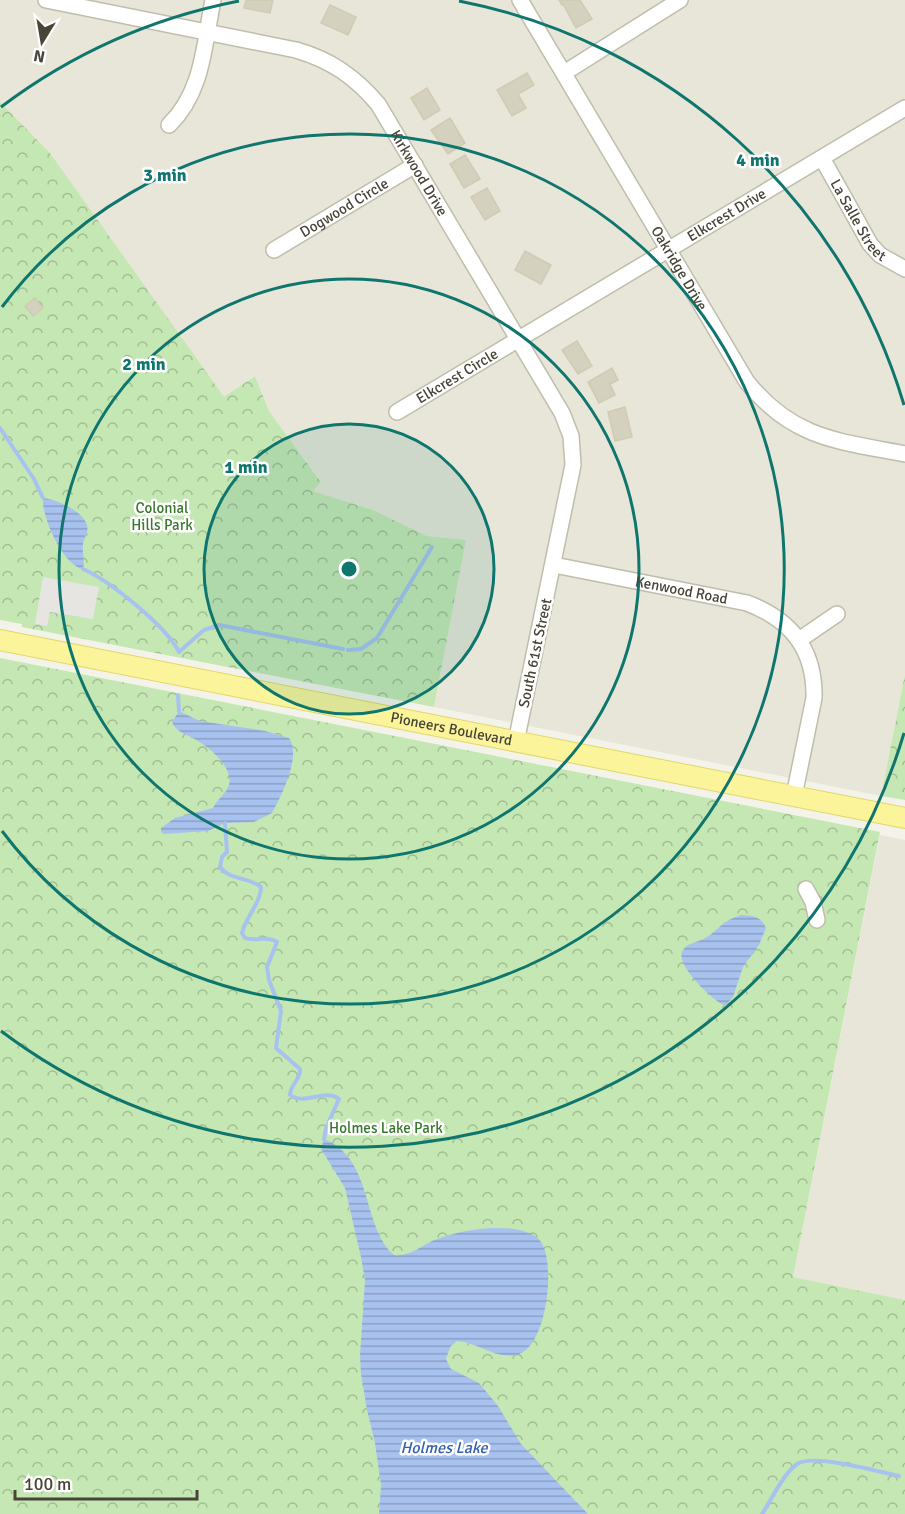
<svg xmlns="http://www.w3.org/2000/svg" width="905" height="1514" viewBox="0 0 905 1514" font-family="Signika,sans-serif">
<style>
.residential{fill:#e8e6d8}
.park{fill:url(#park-crowns)}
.parking{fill:#e6e5e1}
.water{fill:url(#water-rules)}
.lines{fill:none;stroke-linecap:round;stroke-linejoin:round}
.stream{stroke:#a8c2ef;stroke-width:4}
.building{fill:#d5d1bf;stroke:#d0cbb2;stroke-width:1.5}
.minor-casing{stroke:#bfbdac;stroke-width:18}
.major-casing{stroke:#e1d76b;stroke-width:22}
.minor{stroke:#fff;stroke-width:15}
.major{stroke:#fbf49b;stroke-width:20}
.ring{fill:none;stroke:#0f766e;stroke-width:3}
.labels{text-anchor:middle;stroke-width:5;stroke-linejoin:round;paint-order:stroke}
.street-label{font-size:15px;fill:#484538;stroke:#fff}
.park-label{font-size:15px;fill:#38782c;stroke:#fff}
.water-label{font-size:16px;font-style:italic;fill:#3361b1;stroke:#fff}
.centre{fill:#0f766e;stroke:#fff;stroke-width:3}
.ring-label{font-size:18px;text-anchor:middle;font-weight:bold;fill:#0f766e;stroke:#fff;stroke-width:5;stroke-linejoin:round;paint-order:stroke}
</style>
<defs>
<pattern id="park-crowns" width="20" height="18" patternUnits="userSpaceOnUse" patternTransform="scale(1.5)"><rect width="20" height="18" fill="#c5e7b3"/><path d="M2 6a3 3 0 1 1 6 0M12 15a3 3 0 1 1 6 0" fill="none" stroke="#a2bd93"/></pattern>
<pattern id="water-rules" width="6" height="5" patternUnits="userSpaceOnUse" patternTransform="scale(1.5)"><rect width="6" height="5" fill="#a8c2ef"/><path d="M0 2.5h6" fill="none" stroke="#8b9fc3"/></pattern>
</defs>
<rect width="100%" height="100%" fill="#f4f3e9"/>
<g class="residential">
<polygon points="0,0 905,0 905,674 881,796 434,707 466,540 427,536 373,510 313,491 321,481 269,411 255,376 224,398 50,153 0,102"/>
<polygon points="880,835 905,840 905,1300 793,1277"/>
</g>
<g class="park">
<polygon points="0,102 50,153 224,397 255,376 269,411 321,482 313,491 373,510 427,536 466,540 434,707 22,627 22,624 0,620"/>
<polygon points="0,658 880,832 793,1277 905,1300 905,1514 0,1514"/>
<polygon points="905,674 905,800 881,796"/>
</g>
<polygon class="parking" points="43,577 99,587 93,619 50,612 47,626 35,624"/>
<g class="water">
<path d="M 43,498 C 56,499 83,511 87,525 C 89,532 84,538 83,544 C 82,552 85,561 83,569 C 63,566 41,516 43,498 Z"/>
<path d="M 179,711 L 200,721 L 265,731 L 289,738 C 302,755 281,797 272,813 L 254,822 L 225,823 L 208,831 L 164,834 L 161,832 L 161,828 L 175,818 L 213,808 C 217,799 226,794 229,785 C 233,767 211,749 198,741 C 189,735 176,733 172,722 Z"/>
<path d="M 741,915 C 753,916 761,916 766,928 L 759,945 L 743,967 L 733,997 L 728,1003 L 724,1005 C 712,1000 673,963 683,950 C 688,942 700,942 707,937 C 722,927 722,921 741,915 Z"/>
<path d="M 324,1139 C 374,1159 361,1226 394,1255 C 408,1257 420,1247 432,1241 C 457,1230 500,1223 526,1232 C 532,1234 537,1236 541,1242 C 556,1263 547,1345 519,1354 C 497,1361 478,1342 457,1341 L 450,1347 L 446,1359 L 451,1369 L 479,1383 L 498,1406 L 521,1444 L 588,1514 L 379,1514 L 381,1485 L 375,1443 L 367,1410 L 361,1374 L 360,1356 L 365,1280 L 361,1257 L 345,1188 L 321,1149 Z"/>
</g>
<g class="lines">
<g class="stream">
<polyline points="0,428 34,479 43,498"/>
<path d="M 83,569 C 110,581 166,626 179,652 L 204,630 L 219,625 L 343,649"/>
<polyline points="348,650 361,649 377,638 432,547"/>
<polyline points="178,695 179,711"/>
<path d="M 225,823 L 227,852 L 222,857 L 220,867 C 229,880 249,877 261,887 C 261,902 246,917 242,933 L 245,938 C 255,942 266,935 277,942 L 267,967 L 269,980 L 281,1011 L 276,1048 L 300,1069 C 301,1079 290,1085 290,1095 C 305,1106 324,1088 339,1099 L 326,1128 L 324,1139"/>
<path d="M 762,1514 C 771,1500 784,1473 797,1464 C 813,1453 879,1472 899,1476"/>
</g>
</g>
<g class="building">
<polygon points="246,0 273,0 270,13 244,8"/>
<polygon points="559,0 580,0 592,19 576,28 563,4 562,5"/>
<polygon points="330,5 356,17 348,35 321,23"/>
<polygon points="527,73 534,85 518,94 526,108 512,116 497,90"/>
<polygon points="427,88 440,110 424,120 411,98"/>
<polygon points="450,118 465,143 448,154 431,130"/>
<polygon points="465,155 480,179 464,188 450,164"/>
<polygon points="487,188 500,211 485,220 471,197"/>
<polygon points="525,251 551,265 541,284 515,270"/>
<polygon points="35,298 43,308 33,316 25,306"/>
<polygon points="577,341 592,366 578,374 562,350"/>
<polygon points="612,368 618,380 610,384 615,395 599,403 588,382"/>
<polygon points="625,407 632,437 615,441 608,412"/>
</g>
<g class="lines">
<g class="minor-casing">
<g id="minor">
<path id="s1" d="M 46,0 L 296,50 C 331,60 355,77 378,104 L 562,413 L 571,436 L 573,465 L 516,742"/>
<path id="s2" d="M 520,0 L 747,382 C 793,439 838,441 905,454"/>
<polyline points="564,73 680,0"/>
<path d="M 169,125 C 203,92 204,45 213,0"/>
<path id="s3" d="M 822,158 L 870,244 L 880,255 L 905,269"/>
<path id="s4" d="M 274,250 L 415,165"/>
<path id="s5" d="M 397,412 L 905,108"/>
<path id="s6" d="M 554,565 L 747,603 C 792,620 815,650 814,698 L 794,796"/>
<polyline points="799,640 837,614"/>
<polyline points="806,889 813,902 817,920"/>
</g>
</g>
<g class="major-casing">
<g id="major">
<path id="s7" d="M 0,640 L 905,818"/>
</g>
</g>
<use href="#minor" class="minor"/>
<use href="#major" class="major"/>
</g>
<circle cx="349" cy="569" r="145" fill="#0f766e" fill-opacity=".12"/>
<g class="ring">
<circle cx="349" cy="569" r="145"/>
<circle cx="349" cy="569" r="290"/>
<path d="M2 307A435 435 0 1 1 2 831"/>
<path d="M904 733A579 579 0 0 1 1 1031M1 107A579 579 0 0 1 239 1M459 1A579 579 0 0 1 904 405"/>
</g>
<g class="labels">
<g class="street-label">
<text dy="5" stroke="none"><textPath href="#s1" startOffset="435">Kirkwood Drive</textPath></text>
<text dy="5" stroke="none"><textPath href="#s4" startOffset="82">Dogwood Circle</textPath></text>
<text dy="5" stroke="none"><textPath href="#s5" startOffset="384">Elkcrest Drive</textPath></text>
<text dy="5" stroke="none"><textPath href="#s3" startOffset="72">La Salle Street</textPath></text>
<text dy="5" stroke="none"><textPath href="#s2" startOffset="312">Oakridge Drive</textPath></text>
<text dy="5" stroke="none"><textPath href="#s5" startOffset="70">Elkcrest Circle</textPath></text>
<text dy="5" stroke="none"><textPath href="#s6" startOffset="130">Kenwood Road</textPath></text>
<text transform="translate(535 653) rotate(-78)" y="5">South 61st Street</text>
<text dy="5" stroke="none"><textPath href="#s7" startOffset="460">Pioneers Boulevard</textPath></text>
</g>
<g class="park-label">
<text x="162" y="513">Colonial<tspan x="162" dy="17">Hills Park</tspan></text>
<text x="386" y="1133">Holmes Lake Park</text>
</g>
<g class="water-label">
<text x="444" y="1453">Holmes Lake</text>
</g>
</g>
<circle cx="349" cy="569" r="9" class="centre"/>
<g class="ring-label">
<text x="758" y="166">4 min</text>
<text x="165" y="181">3 min</text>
<text x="144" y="370">2 min</text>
<text x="246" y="473">1 min</text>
</g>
<g transform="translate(42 42) rotate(191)" stroke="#ffffff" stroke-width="4.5" paint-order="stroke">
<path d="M0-4.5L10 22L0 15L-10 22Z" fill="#484538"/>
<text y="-9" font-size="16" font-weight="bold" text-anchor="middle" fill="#484538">N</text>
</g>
<path d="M15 1490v9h182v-9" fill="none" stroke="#484538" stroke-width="3"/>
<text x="24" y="1490" font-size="18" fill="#484538" stroke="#ffffff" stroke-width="4.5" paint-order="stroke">100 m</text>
</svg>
